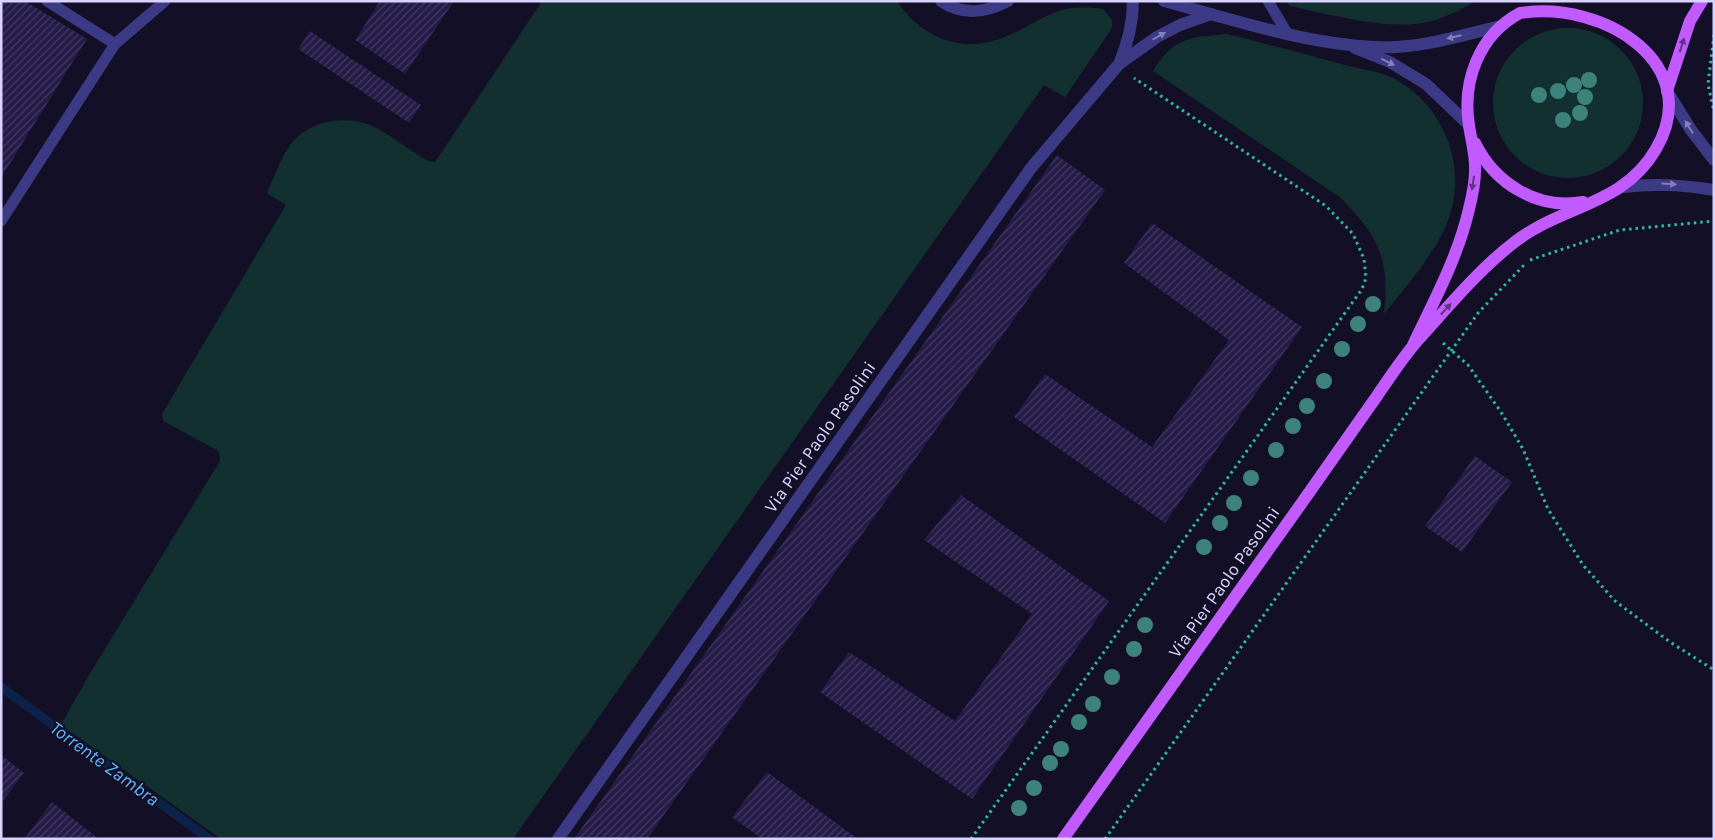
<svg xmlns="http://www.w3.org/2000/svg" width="1715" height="840" viewBox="0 0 1715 840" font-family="Karla,sans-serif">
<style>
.green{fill:#12302f}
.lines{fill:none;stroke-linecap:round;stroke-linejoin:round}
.stream{stroke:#0c2248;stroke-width:9}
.building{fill:url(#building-hatch)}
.path{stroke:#2fb8b0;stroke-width:3;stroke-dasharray:2.5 4;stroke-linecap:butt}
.lane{stroke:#3d3a85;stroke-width:11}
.street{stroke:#3d3a85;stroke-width:12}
.primary{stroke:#c25bff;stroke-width:12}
.tree{fill:#3d827b}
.oneway{fill:#837fbc}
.oneway2{fill:#623188}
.labels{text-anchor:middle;stroke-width:4.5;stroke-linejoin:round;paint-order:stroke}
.street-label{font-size:18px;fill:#d9d4ff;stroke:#130f26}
.water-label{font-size:19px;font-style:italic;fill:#62b6ff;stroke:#130f26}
</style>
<defs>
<pattern id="building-hatch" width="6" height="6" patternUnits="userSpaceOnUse" patternTransform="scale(1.25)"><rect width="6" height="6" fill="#241b47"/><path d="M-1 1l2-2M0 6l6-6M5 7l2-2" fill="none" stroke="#433b63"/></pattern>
</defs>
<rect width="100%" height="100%" fill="#130f26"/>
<g class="green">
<path d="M 542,1 L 897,1 C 918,34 957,53 996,40 C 1037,27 1053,0 1103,9 L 1112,20 L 1112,28 L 1065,97 L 1044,85 L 513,839 L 221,839 L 61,725 L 89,675 L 220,461 L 219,452 L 215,449 L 163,421 L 162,414 L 286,205 L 268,194 L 268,190 C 276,174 283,151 295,139 C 313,120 349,115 372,126 C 391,135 409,150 428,161 L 435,162 Z"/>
<path d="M 1286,1 L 1476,1 C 1459,10 1442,20 1423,23 C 1388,30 1326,14 1290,6 Z"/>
<circle cx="1568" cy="103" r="75"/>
<path d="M 1227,34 C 1267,44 1306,54 1345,65 C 1360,69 1379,71 1393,78 C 1449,108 1472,177 1442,234 C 1427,263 1404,289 1384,314 C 1390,259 1379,237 1341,198 L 1153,71 C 1175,36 1189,38 1227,34 Z"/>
</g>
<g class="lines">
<polyline class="stream" points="1,687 209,839"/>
</g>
<g class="building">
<polygon points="1,1 25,1 87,39 1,178"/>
<polygon points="380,1 454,1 405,74 355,40"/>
<polygon points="310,31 421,105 409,123 298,49"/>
<polygon points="1057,155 1105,190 647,839 574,839"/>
<polygon points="1152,223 1302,327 1165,523 1014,417 1045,374 1152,447 1229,340 1124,263"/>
<polygon points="1475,456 1512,482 1462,552 1425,526"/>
<polygon points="961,495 1109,601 972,799 820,692 849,652 955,721 1032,614 924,540"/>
<polygon points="1,755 24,773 1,803"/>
<polygon points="767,772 858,839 762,839 732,817"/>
<polygon points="52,802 99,839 24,839"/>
</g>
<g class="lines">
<g class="path">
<polyline points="1714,35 1708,84 1714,112"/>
<polyline points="1530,260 1620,230 1714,221"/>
<polyline points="1443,343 1468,365 1501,412 1523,449 1548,509 1583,565 1615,601 1670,642 1714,670"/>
<polyline points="971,839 1362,289 1366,278 1364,259 1353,234 1326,206 1134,78"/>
<polyline points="1105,839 1478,313 1525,264"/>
</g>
<g class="lane">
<polyline points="1268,1 1287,33"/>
<polyline points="115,44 165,1"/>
<polyline points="1,221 115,44 47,1"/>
</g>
<g class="street">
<path d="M 941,1 C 963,16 985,13 1008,1"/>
<path d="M 1164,1 C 1234,20 1323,50 1396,47 C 1431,45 1467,34 1501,26"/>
<polyline points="1355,48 1390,62 1426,84 1468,124"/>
<path d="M 1119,64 C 1128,43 1133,24 1133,1"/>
<polyline points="1667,91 1691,130 1714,160"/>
<path d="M 1623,187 C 1655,183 1682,185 1714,190"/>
<polyline points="558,839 1031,168 1119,64 1157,37 1180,25 1211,14"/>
</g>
<g class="primary">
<polyline points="1667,91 1690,21 1702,1"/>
<path d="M 1475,143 C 1495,184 1538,210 1583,202"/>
<path d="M 1063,839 C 1142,727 1222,616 1301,504 C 1326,468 1352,432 1377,396 C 1390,377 1403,357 1418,340 C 1449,306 1479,269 1516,241 C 1563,205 1624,205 1656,149 C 1705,65 1605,0 1520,13 C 1479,35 1462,81 1469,125 C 1471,140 1476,156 1475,171 C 1475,183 1472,197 1469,209 C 1458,257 1434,301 1413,345"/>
</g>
</g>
<g class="tree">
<circle cx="1589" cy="80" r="8"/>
<circle cx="1574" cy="85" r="8"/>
<circle cx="1558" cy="91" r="8"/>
<circle cx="1539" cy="95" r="8"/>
<circle cx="1585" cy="97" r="8"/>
<circle cx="1580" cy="113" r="8"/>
<circle cx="1563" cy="120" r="8"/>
<circle cx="1373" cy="304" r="8"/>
<circle cx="1358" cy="324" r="8"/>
<circle cx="1342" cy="349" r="8"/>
<circle cx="1324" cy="381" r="8"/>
<circle cx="1307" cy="406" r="8"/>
<circle cx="1293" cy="426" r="8"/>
<circle cx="1276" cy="450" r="8"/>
<circle cx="1251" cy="478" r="8"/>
<circle cx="1234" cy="503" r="8"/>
<circle cx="1220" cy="523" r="8"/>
<circle cx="1204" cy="547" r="8"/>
<circle cx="1145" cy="625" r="8"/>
<circle cx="1134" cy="649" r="8"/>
<circle cx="1112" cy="677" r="8"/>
<circle cx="1093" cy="704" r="8"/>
<circle cx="1079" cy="722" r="8"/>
<circle cx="1061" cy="749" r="8"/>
<circle cx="1050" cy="763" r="8"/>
<circle cx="1034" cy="788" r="8"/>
<circle cx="1019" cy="808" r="8"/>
</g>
<defs><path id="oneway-solid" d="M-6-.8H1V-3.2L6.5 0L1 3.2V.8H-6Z" transform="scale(1.25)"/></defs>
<g class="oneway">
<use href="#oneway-solid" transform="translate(1159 36) rotate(-30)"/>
<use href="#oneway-solid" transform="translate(1454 37) rotate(167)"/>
<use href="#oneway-solid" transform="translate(1388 62) rotate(26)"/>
<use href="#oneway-solid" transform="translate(1689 127) rotate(-122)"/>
<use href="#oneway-solid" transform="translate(1669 184) rotate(3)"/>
</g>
<g class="oneway2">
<use href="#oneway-solid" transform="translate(1682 45) rotate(-72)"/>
<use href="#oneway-solid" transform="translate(1473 183) rotate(99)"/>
<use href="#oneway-solid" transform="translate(1446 309) rotate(-47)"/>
</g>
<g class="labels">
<g class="street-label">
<text transform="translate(820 437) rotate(-55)" y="6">Via Pier Paolo Pasolini</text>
<text transform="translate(1224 582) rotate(-55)" y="6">Via Pier Paolo Pasolini</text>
</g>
<g class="water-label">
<text transform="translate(105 763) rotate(36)" y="7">Torrente Zambra</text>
</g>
</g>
<rect width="1715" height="840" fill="none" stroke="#d9d4ff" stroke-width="5"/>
</svg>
